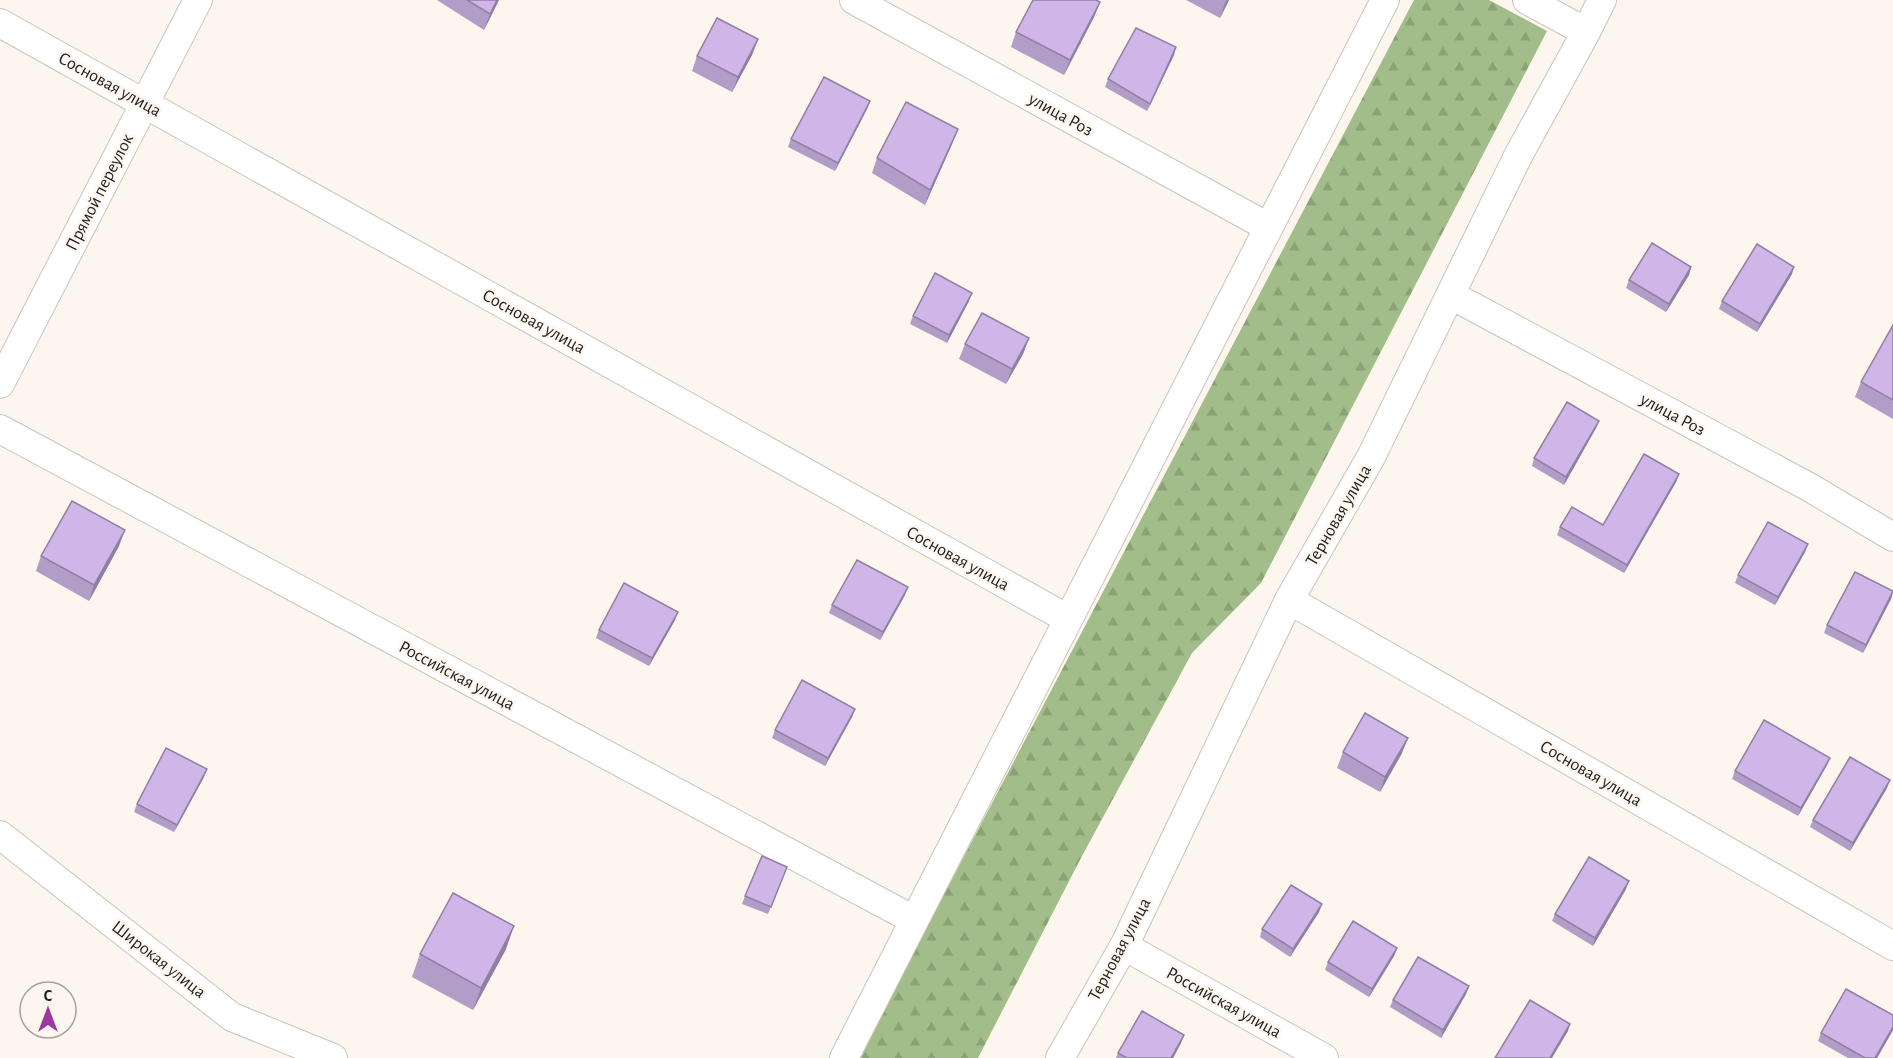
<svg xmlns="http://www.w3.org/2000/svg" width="1893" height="1058" viewBox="0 0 1893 1058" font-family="'Alegreya Sans',sans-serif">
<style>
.forest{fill:url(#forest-firs)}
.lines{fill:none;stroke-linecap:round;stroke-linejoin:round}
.street-casing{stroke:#c9c3bd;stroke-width:30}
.street{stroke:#fff;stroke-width:28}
.wall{fill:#b29cc8}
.shaded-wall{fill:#917fa2}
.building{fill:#cfb5e8;stroke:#917fa2;stroke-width:1.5}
.labels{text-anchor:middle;stroke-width:5;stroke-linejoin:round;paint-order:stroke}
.street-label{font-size:18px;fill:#201e1c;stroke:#fcf6ef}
</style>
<defs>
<pattern id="forest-firs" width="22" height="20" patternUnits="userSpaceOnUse" patternTransform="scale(1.5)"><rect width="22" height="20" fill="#a2bd89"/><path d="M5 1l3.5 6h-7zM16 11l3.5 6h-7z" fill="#8ba276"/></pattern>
</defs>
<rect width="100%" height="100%" fill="#fcf6ef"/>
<polygon class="forest" points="1414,0 1489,0 1547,31 1261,583 1192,653 1082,856 978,1058 858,1058"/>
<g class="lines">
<g class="street-casing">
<g id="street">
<polyline points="854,0 1268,227"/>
<polyline points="0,23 1068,619"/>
<polyline points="1586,32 1602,0"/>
<polyline points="1451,295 1809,487 1893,537"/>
<polyline points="0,384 198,0"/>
<polyline points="0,429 914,920"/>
<polyline points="1289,600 1893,946"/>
<polyline points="0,835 232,1017 333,1058"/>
<polyline points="1124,946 1324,1058"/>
<polyline points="844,1058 1385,0"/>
<polyline points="1060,1058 1124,946 1289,600 1371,457 1518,156 1586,32 1527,0"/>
</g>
</g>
<use href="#street" class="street"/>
</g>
<g class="wall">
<polygon points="437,0 499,0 484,30"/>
<polygon points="1186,0 1229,0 1220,18"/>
<polygon points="1100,2 1094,17 1064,75 1011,47 1016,32"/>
<polygon points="758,39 752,55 732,92 692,71 697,56"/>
<polygon points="1174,55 1147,111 1105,87 1108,79"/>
<polygon points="870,101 867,109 835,171 788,147 791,139"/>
<polygon points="952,144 925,205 872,173 877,158"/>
<polygon points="1691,267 1689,275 1666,312 1626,288 1629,280"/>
<polygon points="1792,274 1757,332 1719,309 1722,301"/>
<polygon points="969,301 947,343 910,324 913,316"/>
<polygon points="1893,325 1893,419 1855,397 1861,382"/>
<polygon points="1029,338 1023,354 1006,384 959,359 965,344"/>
<polygon points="1599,421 1596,428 1564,485 1532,466 1534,458"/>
<polygon points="1679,474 1676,482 1624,573 1557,535 1560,527 1603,525"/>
<polygon points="1808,544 1805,552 1775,605 1735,583 1738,575"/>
<polygon points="119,546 89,601 36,571 41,556"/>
<polygon points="1893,592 1891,599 1863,653 1824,633 1827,625"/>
<polygon points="905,595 880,640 829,613 832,605"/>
<polygon points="675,620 649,666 596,638 599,630"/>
<polygon points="855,709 852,717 825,766 772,738 775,730"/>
<polygon points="1343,752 1402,753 1380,792 1337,768"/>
<polygon points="1830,758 1827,765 1798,816 1732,779 1735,771"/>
<polygon points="204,777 174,832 134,812 137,804"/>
<polygon points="1887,788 1850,851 1810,827 1813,820"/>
<polygon points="787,867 768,914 742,904 745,896"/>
<polygon points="1626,889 1593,946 1552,921 1555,914"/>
<polygon points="1322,904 1319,912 1290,957 1260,937 1262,929"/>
<polygon points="1397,948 1394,956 1369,997 1325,970 1328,962"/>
<polygon points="506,949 473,1010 412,977 420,954"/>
<polygon points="1469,986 1466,994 1441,1038 1390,1007 1393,1000"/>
<polygon points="1893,1015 1893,1030 1877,1058 1848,1058 1818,1041 1821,1033"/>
<polygon points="1181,1043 1173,1058 1116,1058 1118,1053"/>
</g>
<g class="shaded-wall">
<polygon points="497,0 499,0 484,30 490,14"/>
<polygon points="1227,0 1229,0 1220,18 1225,3"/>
<polygon points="1100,2 1094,17 1064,75 1070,60"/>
<polygon points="758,39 752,55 732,92 738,77"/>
<polygon points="1176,47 1174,55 1147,111 1150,104"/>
<polygon points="870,101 867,109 835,171 838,163"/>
<polygon points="958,129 952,144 925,205 930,190"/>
<polygon points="1691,267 1689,275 1666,312 1669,304"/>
<polygon points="1794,267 1792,274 1757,332 1760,324"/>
<polygon points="972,293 969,301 947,343 949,335"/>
<polygon points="1029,338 1023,354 1006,384 1012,369"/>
<polygon points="1599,421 1596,428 1564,485 1566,477"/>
<polygon points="1679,474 1676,482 1624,573 1627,565"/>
<polygon points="125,530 119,546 89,601 94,585"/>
<polygon points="1808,544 1805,552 1775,605 1778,597"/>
<polygon points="908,587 905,595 880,640 883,632"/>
<polygon points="1893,592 1891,599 1863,653 1866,645"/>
<polygon points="678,612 675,620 649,666 652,658"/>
<polygon points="855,709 852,717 825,766 828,758"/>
<polygon points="1408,738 1402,753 1380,792 1385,777"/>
<polygon points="1830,758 1827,765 1798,816 1801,808"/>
<polygon points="207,769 204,777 174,832 177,825"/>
<polygon points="1890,780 1887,788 1850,851 1853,843"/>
<polygon points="1629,881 1626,889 1593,946 1595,938"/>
<polygon points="1322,904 1319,912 1290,957 1293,949"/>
<polygon points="514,926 506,949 473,1010 481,988"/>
<polygon points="1397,948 1394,956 1369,997 1372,989"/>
<polygon points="1469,986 1466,994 1441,1038 1443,1030"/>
<polygon points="1570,1024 1568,1031 1552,1058 1550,1058"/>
<polygon points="1893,1027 1893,1030 1877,1058 1875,1058"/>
<polygon points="1184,1035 1181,1043 1173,1058 1171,1058"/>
</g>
<g class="building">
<polygon points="467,0 497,0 490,14"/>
<polygon points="1033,0 1096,0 1100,2 1070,60 1016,32"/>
<polygon points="717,18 758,39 738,77 697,56"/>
<polygon points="1136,28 1176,47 1150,104 1108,79"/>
<polygon points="824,77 870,101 838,163 791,139"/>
<polygon points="906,102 958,129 930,190 877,158"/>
<polygon points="1652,243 1691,267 1669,304 1629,280"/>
<polygon points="1757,244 1794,267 1760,324 1722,301"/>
<polygon points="935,273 972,293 949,335 913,316"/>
<polygon points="982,313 1029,338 1012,369 965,344"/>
<polygon points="1893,325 1893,400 1861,382"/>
<polygon points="1567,402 1599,421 1566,477 1534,458"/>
<polygon points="1644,454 1679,474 1627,565 1560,527 1572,507 1603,525"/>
<polygon points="72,501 125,530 94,585 41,556"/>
<polygon points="1768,522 1808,544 1778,597 1738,575"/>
<polygon points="857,560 908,587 883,632 832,605"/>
<polygon points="1855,572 1893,591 1866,645 1827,625"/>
<polygon points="624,583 678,612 652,658 599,630"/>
<polygon points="802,680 855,709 828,758 775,730"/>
<polygon points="1365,713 1408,738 1385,777 1343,752"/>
<polygon points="1764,720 1830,758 1801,808 1735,771"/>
<polygon points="166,748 207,769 177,825 137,804"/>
<polygon points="1850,757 1890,780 1853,843 1813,820"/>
<polygon points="762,856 787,867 771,907 745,896"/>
<polygon points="1589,857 1629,881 1595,938 1555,914"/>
<polygon points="1291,885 1322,904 1293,949 1262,929"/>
<polygon points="453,893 514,926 481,988 420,954"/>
<polygon points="1353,921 1397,948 1372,989 1328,962"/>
<polygon points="1418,957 1469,986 1443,1030 1393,1000"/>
<polygon points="1846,989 1893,1015 1893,1027 1875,1058 1865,1058 1821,1033"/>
<polygon points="1530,1000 1570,1024 1550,1058 1495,1058"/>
<polygon points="1142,1011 1184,1035 1171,1058 1127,1058 1118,1053"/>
</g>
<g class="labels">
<g class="street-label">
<text transform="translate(110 84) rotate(29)" y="6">Сосновая улица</text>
<text transform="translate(1061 114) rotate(29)" y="6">улица Роз</text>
<text transform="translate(99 192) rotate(-63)" y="6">Прямой переулок</text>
<text transform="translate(534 321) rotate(29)" y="6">Сосновая улица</text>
<text transform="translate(1673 414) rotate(28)" y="6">улица Роз</text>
<text transform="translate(1338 515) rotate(-60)" y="6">Терновая улица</text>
<text transform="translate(958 558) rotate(29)" y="6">Сосновая улица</text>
<text transform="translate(457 675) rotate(28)" y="6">Российская улица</text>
<text transform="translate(1591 773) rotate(30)" y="6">Сосновая улица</text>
<text transform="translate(1119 949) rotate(-62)" y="6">Терновая улица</text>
<text transform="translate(159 959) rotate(38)" y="6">Широкая улица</text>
<text transform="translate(1224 1002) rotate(29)" y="6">Российская улица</text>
</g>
</g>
<g transform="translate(48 1010)"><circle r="28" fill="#fcf6ef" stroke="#a4a09b" stroke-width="1.5"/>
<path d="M0-4.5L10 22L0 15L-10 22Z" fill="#9b39a0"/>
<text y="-9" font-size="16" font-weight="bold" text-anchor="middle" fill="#201e1c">С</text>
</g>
</svg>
